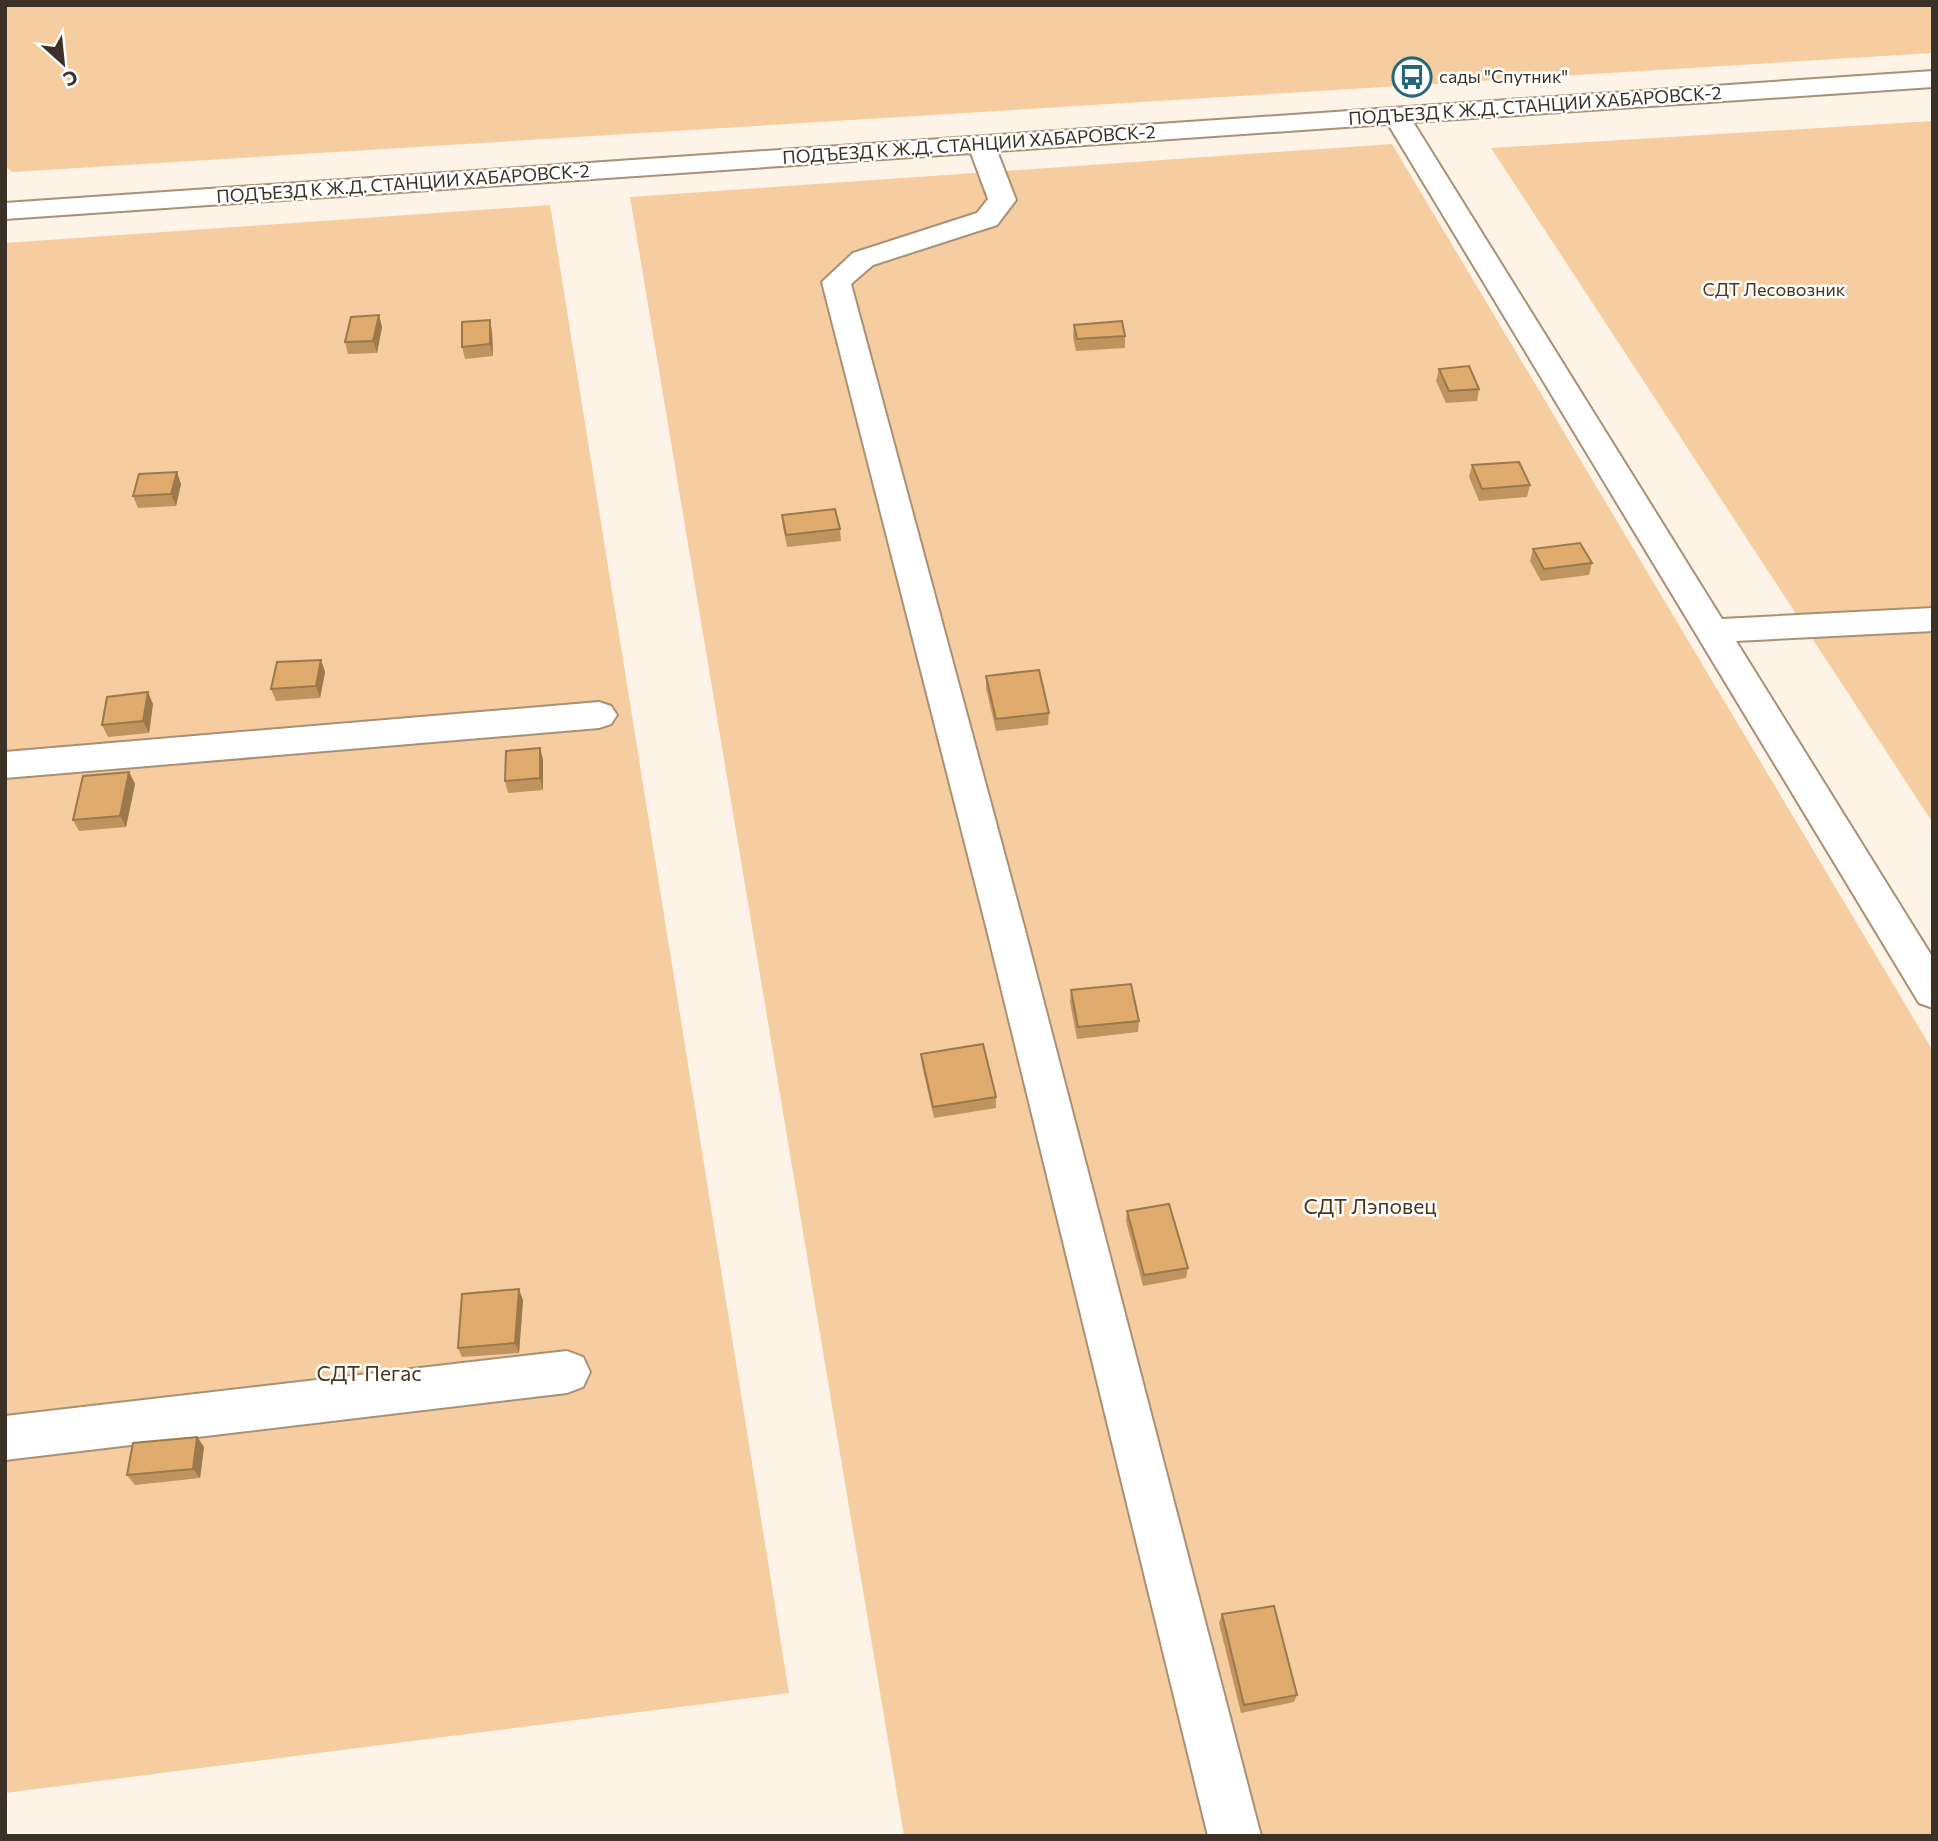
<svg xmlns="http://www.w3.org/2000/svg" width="1938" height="1841" viewBox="0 0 1938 1841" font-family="Commissioner,sans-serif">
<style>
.green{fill:#f5cda0}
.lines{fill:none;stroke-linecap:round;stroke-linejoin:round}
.minor-casing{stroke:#a89074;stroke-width:4}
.minor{fill:#fff;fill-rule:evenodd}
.wall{fill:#c0945f}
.shaded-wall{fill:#9c784d}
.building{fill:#dfac6e;stroke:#9c784d;stroke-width:2}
.labels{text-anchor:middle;stroke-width:5;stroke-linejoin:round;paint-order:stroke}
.far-poi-label{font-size:18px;fill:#3b3126;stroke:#fff;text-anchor:start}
.far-street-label{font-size:18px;fill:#3b3126;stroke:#fff}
.far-park-label{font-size:18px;fill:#4b351a;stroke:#fff}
.park-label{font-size:21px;fill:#4b351a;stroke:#fff}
</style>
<rect width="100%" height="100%" fill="#fef3e7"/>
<g class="green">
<polygon points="5,5 1933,5 1933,53 13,172 5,167"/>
<polygon points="1933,121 1933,823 1491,148"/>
<polygon points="1392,144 1933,1051 1933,1836 904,1836 630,197"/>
<polygon points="550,205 789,1693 5,1793 5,243"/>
</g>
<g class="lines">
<g class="minor-casing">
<g id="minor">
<polygon points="1933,71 1933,87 1413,122 1722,619 1933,608 1933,631 1736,641 1933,958 1933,1008 1919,1003 1388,124 997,151 1016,200 997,225 873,265 851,284 1025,930 1261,1836 1208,1836 987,930 822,282 853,253 977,213 988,199 971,153 5,219 5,203"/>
<polygon points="599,702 611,706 617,715 611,724 599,728 5,778 5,752"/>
<polygon points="567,1351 583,1357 590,1372 583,1387 567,1393 5,1460 5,1416"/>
</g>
</g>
<use href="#minor" class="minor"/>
</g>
<g class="wall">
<polygon points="379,315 382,327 377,353 348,354 345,342"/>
<polygon points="490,320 492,332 493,356 465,359 462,347"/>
<polygon points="1074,325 1125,336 1125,348 1076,351 1073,337"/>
<polygon points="1439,369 1479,389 1477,401 1446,403 1436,381"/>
<polygon points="1472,465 1530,485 1527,497 1479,501 1469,477"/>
<polygon points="181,484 176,506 138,508 133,496"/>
<polygon points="782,515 840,529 841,541 787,547 783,527"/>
<polygon points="1533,549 1592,563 1589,575 1541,581 1530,561"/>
<polygon points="321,660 325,672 320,698 276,701 271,689"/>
<polygon points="986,676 1049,713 1048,725 996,731 986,688"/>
<polygon points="153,704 149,733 108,737 102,725"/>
<polygon points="543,759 543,790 508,793 505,781"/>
<polygon points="129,772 135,784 126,827 79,831 73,820"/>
<polygon points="1071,990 1139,1021 1138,1032 1077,1039 1070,1002"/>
<polygon points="921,1054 996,1097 996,1108 934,1118 922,1065"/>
<polygon points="1127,1211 1188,1268 1186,1278 1143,1286 1126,1221"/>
<polygon points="523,1300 519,1353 462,1357 458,1348"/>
<polygon points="197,1437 204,1447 200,1478 135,1485 127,1475"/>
<polygon points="1222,1614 1297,1695 1294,1702 1241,1713 1219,1623"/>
</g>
<g class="shaded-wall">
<polygon points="379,315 382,327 377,353 373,341"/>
<polygon points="490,320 492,332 493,356 490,344"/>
<polygon points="177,472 181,484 176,506 171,494"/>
<polygon points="321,660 325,672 320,698 316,686"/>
<polygon points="148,692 153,704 149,733 143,721"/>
<polygon points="540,748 543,759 543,790 540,778"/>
<polygon points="129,772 135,784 126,827 120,816"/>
<polygon points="519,1289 523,1300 519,1353 515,1343"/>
<polygon points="197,1437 204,1447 200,1478 193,1469"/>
</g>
<g class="building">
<polygon points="379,315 373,341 345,342 351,317"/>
<polygon points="490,320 490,344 462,347 462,322"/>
<polygon points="1122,321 1125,336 1077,339 1074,325"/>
<polygon points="1469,366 1479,389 1449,391 1439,369"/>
<polygon points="1519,462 1530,485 1482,489 1472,465"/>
<polygon points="177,472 171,494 133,496 139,474"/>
<polygon points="835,509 840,529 786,535 782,515"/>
<polygon points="1580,543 1592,563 1544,569 1533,549"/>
<polygon points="321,660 316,686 271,689 277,662"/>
<polygon points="1039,670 1049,713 996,719 986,676"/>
<polygon points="148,692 143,721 102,725 107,697"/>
<polygon points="540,748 540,778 505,781 506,751"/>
<polygon points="129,772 120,816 73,820 83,776"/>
<polygon points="1131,984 1139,1021 1078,1027 1071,990"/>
<polygon points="983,1044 996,1097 933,1107 921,1054"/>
<polygon points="1169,1204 1188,1268 1144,1275 1127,1211"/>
<polygon points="519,1289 515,1343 458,1348 462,1294"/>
<polygon points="197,1437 193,1469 127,1475 133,1443"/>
<polygon points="1274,1606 1297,1695 1244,1705 1222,1614"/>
</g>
<defs>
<g id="bus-ring" transform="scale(2.0125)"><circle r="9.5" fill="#fff" stroke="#26687b" stroke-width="1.5"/><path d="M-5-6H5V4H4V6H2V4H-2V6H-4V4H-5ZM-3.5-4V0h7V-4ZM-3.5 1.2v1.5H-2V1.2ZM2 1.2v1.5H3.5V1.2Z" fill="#26687b"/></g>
</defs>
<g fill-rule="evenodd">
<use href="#bus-ring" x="1412" y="77"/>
</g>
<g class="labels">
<g class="far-poi-label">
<text x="1439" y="83">сады "Спутник"</text>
</g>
<g class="far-street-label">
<text transform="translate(1535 106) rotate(-4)" y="6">ПОДЪЕЗД К Ж.Д. СТАНЦИИ ХАБАРОВСК-2</text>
<text transform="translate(969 145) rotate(-4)" y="6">ПОДЪЕЗД К Ж.Д. СТАНЦИИ ХАБАРОВСК-2</text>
<text transform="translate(403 184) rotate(-4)" y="6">ПОДЪЕЗД К Ж.Д. СТАНЦИИ ХАБАРОВСК-2</text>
</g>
<g class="far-park-label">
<text x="1774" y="296">СДТ Лесовозник</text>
</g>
<g class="park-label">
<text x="1370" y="1214">СДТ Лэповец</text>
<text x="369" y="1381">СДТ Пегас</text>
</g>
</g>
<rect width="1938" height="1841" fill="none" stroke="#3b3126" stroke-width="14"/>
<g transform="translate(63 63) rotate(153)" stroke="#ffffff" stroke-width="5" paint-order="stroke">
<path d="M0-5L12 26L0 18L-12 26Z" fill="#3b3126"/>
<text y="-10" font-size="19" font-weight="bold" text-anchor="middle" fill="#3b3126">С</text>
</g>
</svg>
